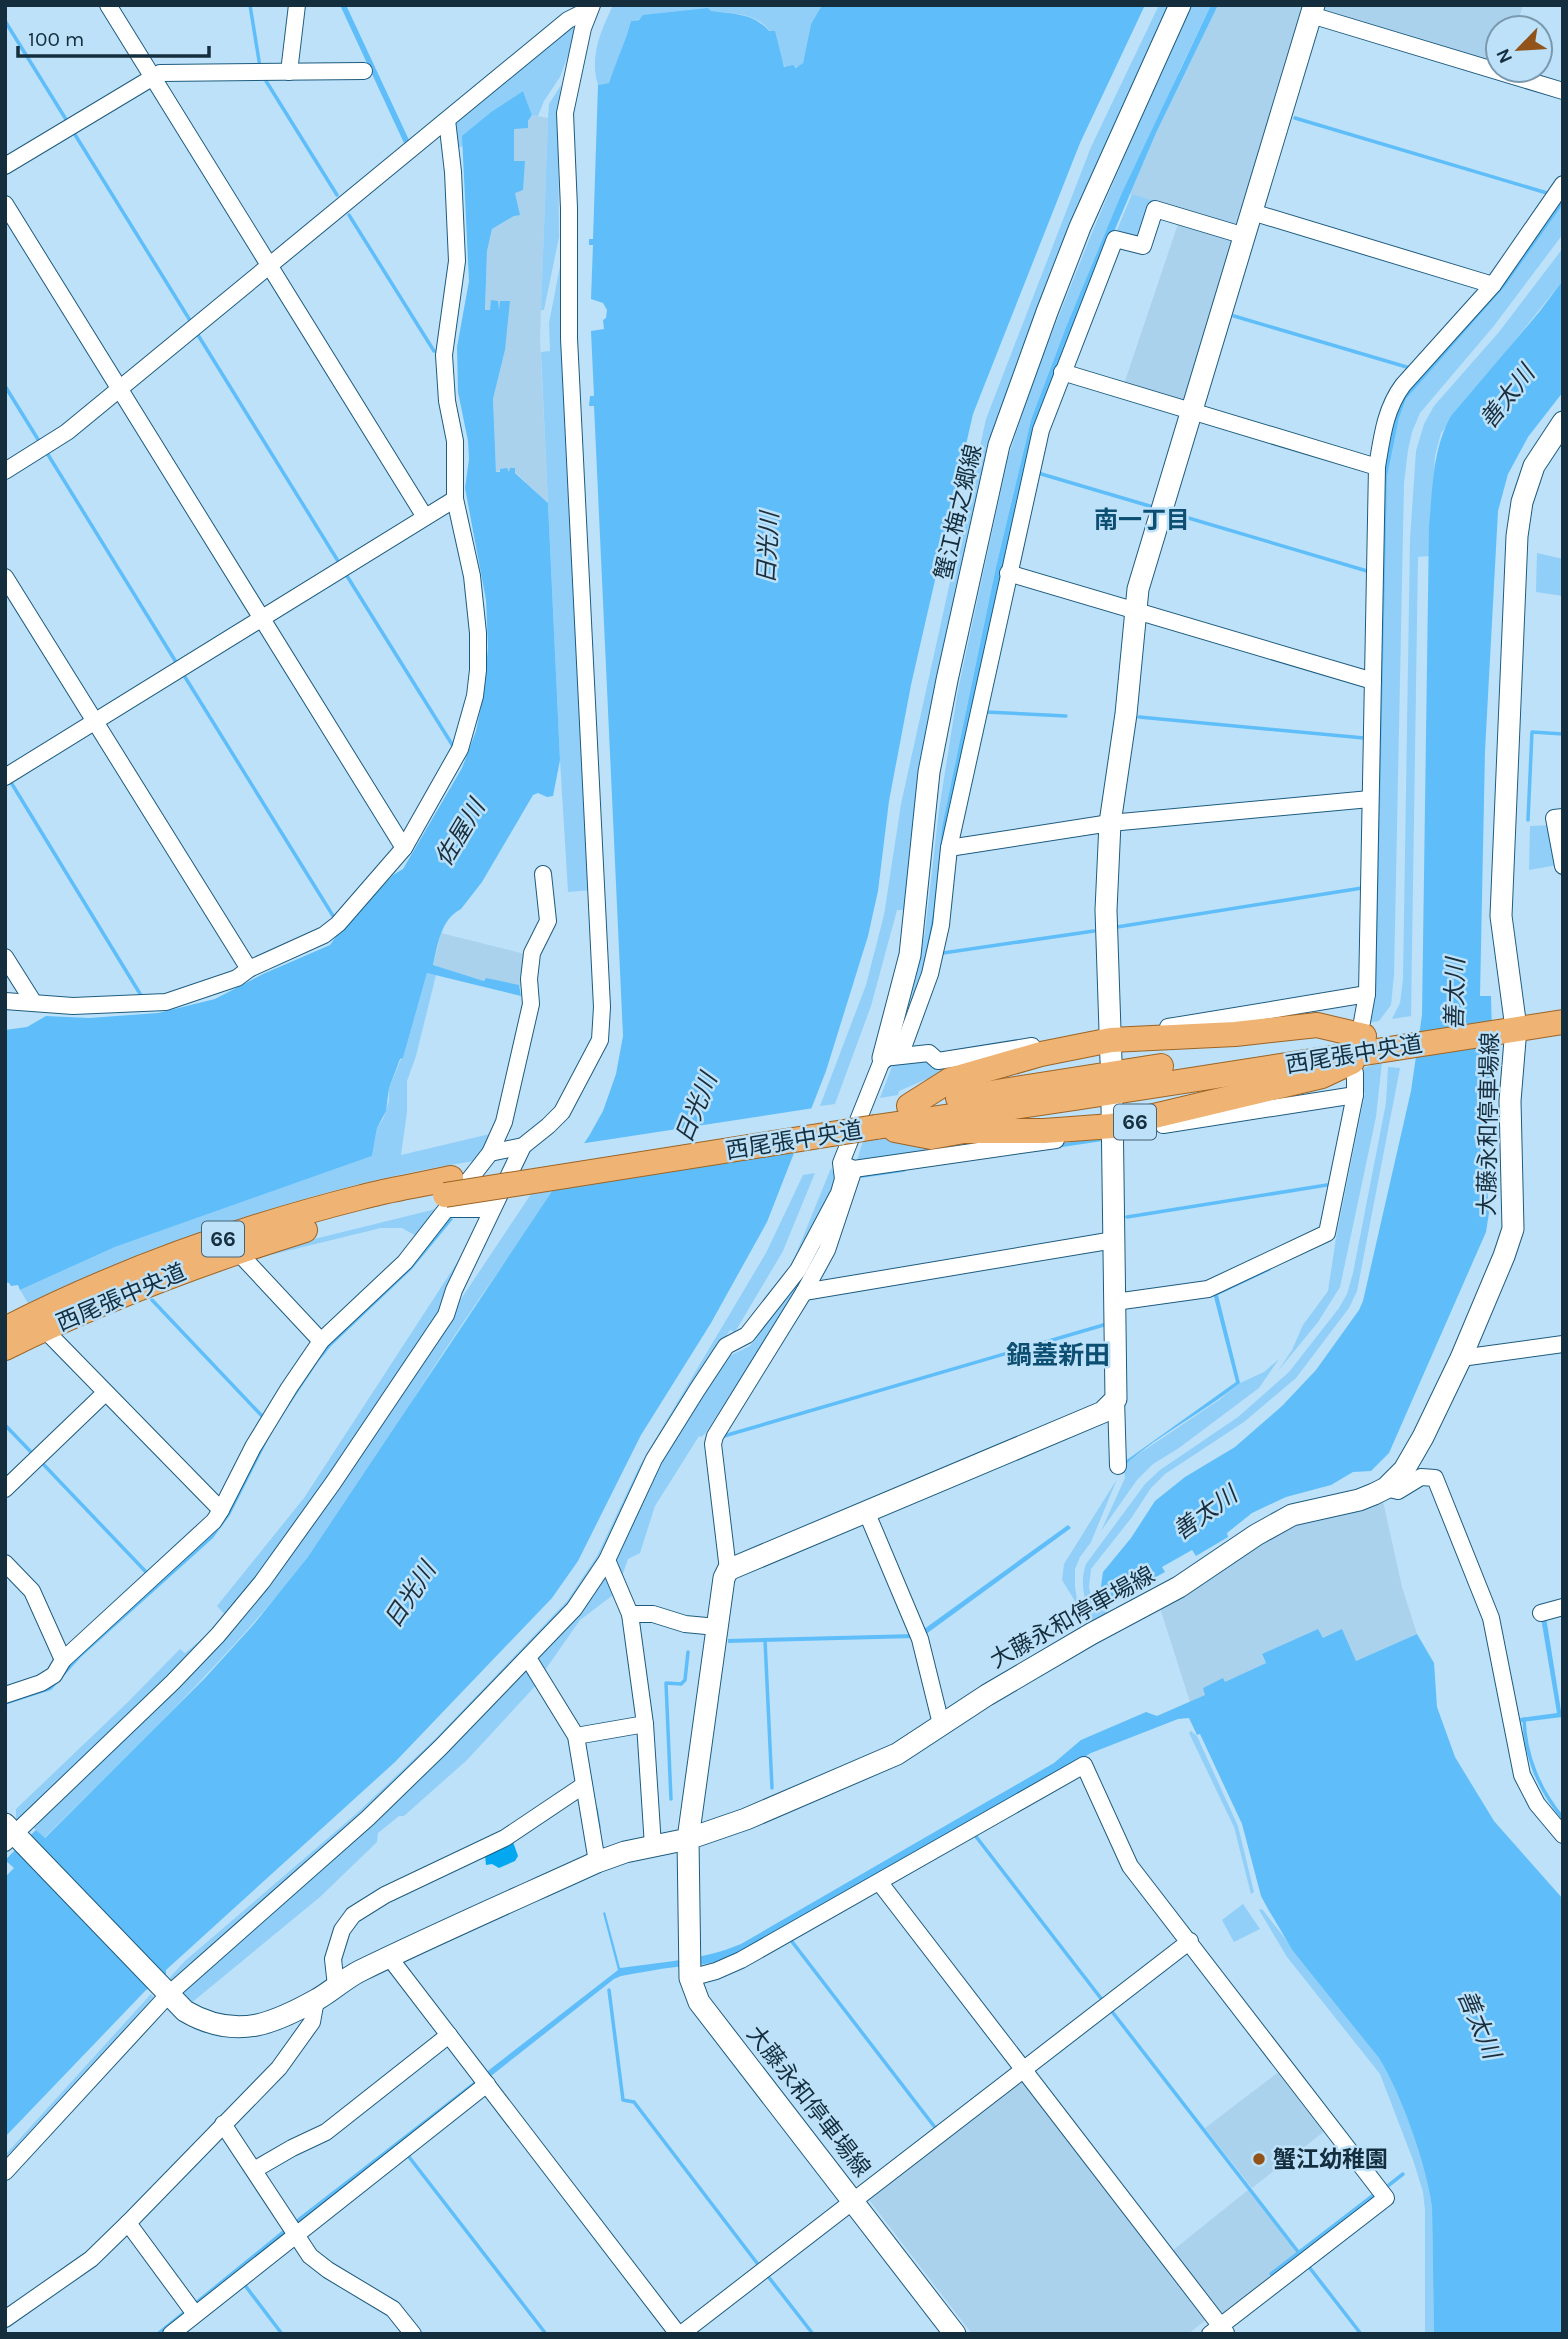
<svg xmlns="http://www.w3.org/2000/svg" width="1568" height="2339" viewBox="0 0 1568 2339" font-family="Karla,'Noto Sans JP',sans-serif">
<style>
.built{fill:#abd2ed}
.green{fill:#91cff8}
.forest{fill:#04a8f1}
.water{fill:#5fbef9}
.pier{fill:#bde1f9}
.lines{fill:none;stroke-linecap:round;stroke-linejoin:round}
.stream{stroke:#5fbef9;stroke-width:3.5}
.street-casing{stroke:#1e5c7f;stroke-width:18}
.secondary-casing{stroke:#1e5c7f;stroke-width:23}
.primary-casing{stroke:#9c6424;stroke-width:26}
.street{stroke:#fff;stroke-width:16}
.secondary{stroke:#fff;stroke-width:21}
.primary{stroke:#efb374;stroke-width:24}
.primary-bridge-casing{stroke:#9c6424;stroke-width:26;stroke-linecap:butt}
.primary-bridge{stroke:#efb374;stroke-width:24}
.poi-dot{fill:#915319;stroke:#bde1f9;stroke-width:2.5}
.labels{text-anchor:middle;stroke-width:5;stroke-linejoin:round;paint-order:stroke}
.shield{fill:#bde1f9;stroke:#476475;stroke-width:2}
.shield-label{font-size:21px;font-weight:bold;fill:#152e3d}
.street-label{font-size:23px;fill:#152e3d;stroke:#bde1f9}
.poi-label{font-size:23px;font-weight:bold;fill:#152e3d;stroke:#bde1f9;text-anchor:start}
.water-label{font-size:24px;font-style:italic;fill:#1a2f3d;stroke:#bde1f9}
.neighbourhood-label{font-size:24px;font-weight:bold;fill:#0d4f72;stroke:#bde1f9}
.quarter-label{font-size:26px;font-weight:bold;fill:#0d4f72;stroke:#bde1f9}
</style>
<rect width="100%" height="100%" fill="#bde1f9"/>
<g class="built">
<polygon points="1218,5 1305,5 1239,224 1233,227 1130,194 1156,133"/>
<polygon points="1326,5 1523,5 1516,28 1498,28 1498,66 1324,12"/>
<polygon points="532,115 548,118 540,338 548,503 515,472 507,472 507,469 496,472 493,399 505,350 499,310 485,311 487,251 492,229 514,216 515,192 524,161 514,161 514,128 528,121"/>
<polygon points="1179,221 1229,236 1234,247 1185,403 1123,387"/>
<polygon points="441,933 525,954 520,978 521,986 486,979 485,981 433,966"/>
<polygon points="1383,1501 1402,1587 1417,1634 1356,1661 1323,1638 1318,1629 1262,1655 1266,1663 1224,1683 1223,1679 1203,1688 1206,1695 1190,1702 1160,1608 1272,1536 1310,1519 1356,1511"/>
<polygon points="1280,2071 1326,2130 1252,2188 1205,2128"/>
<polygon points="1018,2078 1025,2078 1207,2319 1188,2334 972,2334 866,2196"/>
<polygon points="1248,2190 1297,2253 1269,2275 1272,2278 1224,2316 1172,2251"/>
</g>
<g class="green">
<path d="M 613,5 L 822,5 L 811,24 L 803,63 L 799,67 L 785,67 C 778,54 775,33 763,24 C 738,3 662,15 631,21 C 625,43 616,62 609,83 L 598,85 C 589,56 601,31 613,5 Z"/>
<polygon points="1159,5 1170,5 1026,342 907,910 897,910 871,1006 835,1104 820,1106 866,985 884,915 901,804 986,419 1091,147"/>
<polygon points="1192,5 1211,5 1181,67 1031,420 996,567 942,827 933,913 921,976 905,1028 925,932 939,810 958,690 1008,458 1034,378 1091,235 1156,82"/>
<polygon points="580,23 560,77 544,101 538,116 532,115 523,91 491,112 463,136 463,146 457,148 454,122 569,25"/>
<polygon points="561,85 558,113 559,237 544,310 541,310 548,118 549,104"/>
<polygon points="1132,194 1154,201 1142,233 1137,236 1117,230"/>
<polygon points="1563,204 1563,234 1493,327 1420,413 1412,432 1408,450 1404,483 1394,975 1391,1005 1379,1021 1366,1023 1387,477 1399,418 1406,399 1506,285"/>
<polygon points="564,246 592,890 568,892 560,760 541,352 550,351 549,323"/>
<polygon points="1563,248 1563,280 1441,433 1435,456 1429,556 1418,557 1411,1016 1392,1019 1400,1003 1403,979 1410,539 1416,451 1424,424 1434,406 1499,332"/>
<polygon points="1537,553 1563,559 1563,596 1536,592"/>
<polygon points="1551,825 1558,865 1529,870 1530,826"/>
<path d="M 427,973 L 436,975 L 416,1056 L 407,1081 L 407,1112 L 401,1155 L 494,1133 L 480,1160 C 323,1184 172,1237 28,1303 L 20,1290 L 115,1247 L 372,1156 L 377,1128 L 383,1119 L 389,1101 L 389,1088 L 401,1059 L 403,1058 Z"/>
<polygon points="1033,1050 948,1076 927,1079 899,1091 898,1095 880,1098 893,1064"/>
<polygon points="1382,1062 1376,1117 1340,1287 1318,1322 1278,1371 1292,1350 1303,1325 1328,1291 1336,1238 1365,1093 1360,1092 1360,1069"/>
<path d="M 1388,1067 L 1400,1068 L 1357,1291 L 1349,1308 L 1296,1378 L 1244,1422 L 1165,1474 L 1151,1488 L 1132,1517 L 1091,1569 L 1089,1587 L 1092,1600 L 1098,1609 L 1107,1612 L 1109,1617 L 1099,1622 L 1092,1620 C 1085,1601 1079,1584 1086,1564 L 1145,1484 L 1160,1470 L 1238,1417 L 1289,1372 L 1339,1308 L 1347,1294 L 1353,1273 L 1386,1103 Z"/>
<polygon points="1054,1135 864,1163 857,1160 863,1141 883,1138 924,1142"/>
<polygon points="831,1168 838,1179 796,1264 792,1264"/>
<polygon points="815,1173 783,1251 735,1332 730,1330 649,1462 603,1560 571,1607 439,1744 179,1980 168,1983 171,1976 185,1961 357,1813 437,1737 567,1601 597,1556 640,1465 766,1253 803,1175"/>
<path d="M 555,1190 C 514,1250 471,1309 432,1370 C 391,1433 353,1501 306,1560 C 227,1660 135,1748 44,1838 L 32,1826 L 175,1685 L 337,1485 L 531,1194 Z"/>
<polygon points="841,1195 825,1245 705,1434 701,1437 699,1436 655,1506 640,1553 628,1559 620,1582 612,1557 660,1458 723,1359 750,1346 800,1273"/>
<polygon points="440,1208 418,1237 402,1228 381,1228 254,1259 298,1243"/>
<polygon points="477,1232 444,1308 330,1481 228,1618 217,1606 304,1498"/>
<polygon points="1279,1359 1259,1388 1179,1448 1153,1464 1137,1480 1101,1531 1125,1478 1124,1469 1126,1464 1140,1453 1219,1400 1240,1383 1264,1372"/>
<polygon points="1117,1479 1091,1542 1080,1557 1075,1569 1075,1587 1078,1606 1062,1580 1064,1564"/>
<polygon points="604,1571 617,1592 580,1620 543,1673 534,1657"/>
<polygon points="218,1626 221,1627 16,1825 16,1809 128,1702 180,1649 185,1653"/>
<polygon points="525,1666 539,1682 467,1760 404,1816 399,1816 378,1833 377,1842 320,1897 190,2004 182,1995 188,1983"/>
<polygon points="1191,1731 1197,1736 1238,1826 1254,1892 1251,1894 1234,1827 1189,1733"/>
<polygon points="1243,1904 1260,1929 1234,1942 1222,1920"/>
<path d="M 1262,1909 L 1379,2058 C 1402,2096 1426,2164 1432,2207 L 1434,2334 L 1425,2334 L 1425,2210 L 1423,2192 L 1413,2160 L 1380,2074 L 1287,1957 L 1259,1910 Z"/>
<polygon points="151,1994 156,2000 5,2165 5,2155"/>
</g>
<polygon class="forest" points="510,1841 513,1842 518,1856 515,1861 499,1868 492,1864 486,1865 485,1855"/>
<g class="water">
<polygon points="340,5 346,5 409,140 404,143"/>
<path d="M 822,5 L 1145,5 L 1080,143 L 973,414 L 911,685 L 889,801 L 878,891 L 868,936 L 826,1071 L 767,1222 L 711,1323 L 641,1435 L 578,1561 L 552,1598 L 395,1762 L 166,1970 L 166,1980 L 146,1990 L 5,2137 L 5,1877 L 14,1868 L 5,1860 L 36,1830 L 45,1838 L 205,1678 L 254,1624 L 308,1557 L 589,1136 L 603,1111 L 616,1074 L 623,1036 L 594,406 L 589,406 L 590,396 L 594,396 L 591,331 L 604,329 L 603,320 L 606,318 L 607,310 L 603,303 L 591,299 L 593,245 L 589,245 L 589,239 L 593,239 L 598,85 L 609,83 C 616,61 625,43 631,21 L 639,20 L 643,15 L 708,8 L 711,11 C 733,14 754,13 769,31 L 775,31 L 784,67 L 793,65 L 796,68 L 803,63 L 811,24 Z"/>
<polygon points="1211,5 1218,5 1156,133 1073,328 1038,423 925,976 921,976 933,913 942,827 996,567 1031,420 1067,325 1121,195"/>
<path d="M 523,91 L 532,115 L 528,121 L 528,128 L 514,129 L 514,161 L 525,161 L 523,190 L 515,193 L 520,215 L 514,216 L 492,229 L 487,251 L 485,310 L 490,310 L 491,300 L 498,301 L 499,310 L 500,301 L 510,301 L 505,350 L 493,399 L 496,472 L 500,472 L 500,469 L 507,468 L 509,472 L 510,468 L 515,468 L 515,473 L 548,503 L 560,760 L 553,796 L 547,797 L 538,793 L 533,795 L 482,882 L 461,909 C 440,920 438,945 433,965 L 484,981 L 486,978 L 519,985 L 521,996 L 427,973 L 403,1058 L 400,1059 L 389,1088 L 386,1111 L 377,1128 L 372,1156 L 115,1247 L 20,1290 L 18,1285 L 11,1286 L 9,1283 L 5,1282 L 5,1030 L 27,1027 L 46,1016 L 89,1018 L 158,1013 L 215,999 L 263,974 L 330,945 L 340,931 L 393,875 L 403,869 L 462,768 L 476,731 L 484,692 L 488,647 L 486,600 L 465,488 L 469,459 L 468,441 L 458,392 L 457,347 L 469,281 L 462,136 L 491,112 Z"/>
<polygon points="1563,193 1563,204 1506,285 1406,399 1399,418 1387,477 1376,996 1372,996 1382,470 1389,429 1400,398"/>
<path d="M 1563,280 L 1563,392 L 1528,437 L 1508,474 L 1498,511 L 1485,751 L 1480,996 L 1491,996 L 1493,1077 L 1479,1080 L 1489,1213 L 1486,1232 L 1389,1453 L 1371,1471 L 1353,1472 L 1331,1485 L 1286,1497 L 1252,1513 L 1227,1533 L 1228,1537 L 1196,1556 L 1192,1550 L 1162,1567 L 1165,1572 L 1154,1578 L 1151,1574 L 1111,1597 L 1104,1594 L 1101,1586 L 1103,1572 L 1131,1538 L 1155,1501 L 1185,1477 L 1235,1447 L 1282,1406 L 1316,1370 L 1359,1310 L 1363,1301 L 1411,1091 L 1422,1015 L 1429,526 C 1433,488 1432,450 1451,416 L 1540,311 Z"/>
<path d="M 449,1217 L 453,1219 L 412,1269 L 331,1346 L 318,1362 L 274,1428 L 230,1515 L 213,1538 L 81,1657 L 51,1690 L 5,1705 L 5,1701 C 39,1692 48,1694 68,1664 L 210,1535 L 220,1523 L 270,1426 L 328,1344 Z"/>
<path d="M 1268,1266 L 1271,1270 L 1218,1295 L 1240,1383 C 1204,1412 1161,1433 1126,1464 L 1124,1462 L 1236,1382 L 1213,1293 Z"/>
<polygon points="1068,1525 1071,1528 922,1637 920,1632"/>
<polygon points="1546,1617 1562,1717 1521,1722 1520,1718 1557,1713 1541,1618"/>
<path d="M 1318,1629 L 1323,1638 L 1342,1629 L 1356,1661 L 1417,1634 L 1434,1663 L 1437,1707 L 1455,1757 L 1494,1821 L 1563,1899 L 1563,2334 L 1434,2334 L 1432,2207 C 1426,2164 1402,2096 1379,2058 L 1293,1951 L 1268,1909 L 1261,1896 L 1242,1824 L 1200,1734 L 1197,1735 L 1189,1718 L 1178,1719 L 1091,1753 L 739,1954 C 716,1964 700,1965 676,1967 C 657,1969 639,1973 621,1976 L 614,1979 L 164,2334 L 155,2334 L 293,2222 L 618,1970 L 603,1913 L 605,1912 L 620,1968 C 661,1962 703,1960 741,1944 L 1054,1763 L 1081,1740 L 1146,1712 L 1157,1716 L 1205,1695 L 1203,1688 L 1223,1678 L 1225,1682 L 1266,1663 L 1262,1654 Z"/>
<polygon points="914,1634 916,1638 728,1643 728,1639"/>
</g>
<polygon class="pier" points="814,1108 799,1151 550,1191 579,1144"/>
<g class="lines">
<g class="stream">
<polyline points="250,5 260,67"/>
<polyline points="5,21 67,121"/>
<polyline points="266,81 337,195"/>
<polyline points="1295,118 1547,193"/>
<polyline points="74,133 191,322"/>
<polyline points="349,215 434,351"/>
<polyline points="1234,316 1410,368"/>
<polyline points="198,335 338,561"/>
<polyline points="5,386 39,441"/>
<polyline points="47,453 176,662"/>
<polyline points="1038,473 1153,507"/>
<polyline points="1175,514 1367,571"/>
<polyline points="347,576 453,746"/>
<polyline points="185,677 335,919"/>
<polyline points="986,712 1066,716"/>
<polyline points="1139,717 1364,738"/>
<polyline points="12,784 142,997"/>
<polyline points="1528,820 1532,732 1563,734"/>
<polyline points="1117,927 1362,888"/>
<polyline points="943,953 1094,931"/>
<polyline points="1057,1146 1104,1139"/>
<polyline points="862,1176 904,1170"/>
<polyline points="1127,1217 1327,1185"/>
<polyline points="152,1300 262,1416"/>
<polyline points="5,1425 31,1452"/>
<polyline points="724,1436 1107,1324"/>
<polyline points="44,1465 148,1574"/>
<polyline points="765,1640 772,1788"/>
<path d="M 1524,1719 C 1525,1755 1539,1790 1563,1818"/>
<polyline points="671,1799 666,1683 681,1684 685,1680 688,1652"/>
<polyline points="596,1809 599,1827"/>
<polyline points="974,1834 1103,2001"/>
<polyline points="790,1939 937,2130"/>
<polyline points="609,1990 623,2100 634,2102 760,2267"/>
<polyline points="1110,2009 1299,2253"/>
<polyline points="406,2153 546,2334"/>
<polyline points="1389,2185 1403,2174"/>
<polyline points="1309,2267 1361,2334"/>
<polyline points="1271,2274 1375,2194"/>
<polyline points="767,2275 813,2334"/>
<polyline points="244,2284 282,2334"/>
</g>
<g class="street-casing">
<g id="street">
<polyline points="108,5 425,517"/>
<polyline points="1311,15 1563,91"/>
<polyline points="289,72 297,5"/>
<polyline points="5,166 160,73 364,71"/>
<polyline points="5,204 404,848"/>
<polyline points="1252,212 1493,285"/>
<polyline points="1062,372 1377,467"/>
<polyline points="5,471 67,432 568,20 590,9"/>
<polyline points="1008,573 1373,681"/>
<polyline points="5,577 249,969"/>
<polyline points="5,777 455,499"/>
<polyline points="1563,817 1554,818 1563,866"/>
<polyline points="949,848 1110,823 1370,799"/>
<polyline points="5,957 34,1003"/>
<polyline points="5,1001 73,1006 166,1002 237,978 249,969 324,935 338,924 404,848 460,749 475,696 478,670 478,633 472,576 455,499 455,441 447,401 444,355 457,261 453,172 447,120"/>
<polyline points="1362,1022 1367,994"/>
<path d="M 1168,1027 L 1367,994 L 1377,467 C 1382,437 1385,409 1403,385 L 1493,285 L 1563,184"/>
<polyline points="900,1056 930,974 941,925 949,848 1041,430 1115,239 1143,246 1155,209 1245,236"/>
<polyline points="1163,1125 1355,1095"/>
<polyline points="490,1153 523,1146 548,1126 562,1112 600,1040 602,1007 569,338 569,208 565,113 583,28 592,5"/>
<polyline points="847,1166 854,1169 1056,1140"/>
<polyline points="449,1209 492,1209"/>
<polyline points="237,1251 321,1341"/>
<polyline points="804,1292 1114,1240"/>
<polyline points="1115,1302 1208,1289 1327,1233 1355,1095 1355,1073"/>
<polyline points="44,1329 221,1510"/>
<polyline points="1461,1358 1563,1344"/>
<polyline points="1116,1399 1118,1466"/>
<polyline points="1386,1488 1398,1491 1421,1477 1435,1478 1491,1618 1522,1775 1537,1804 1563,1835"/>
<polyline points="5,1489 105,1393"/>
<polyline points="866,1511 920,1639 941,1724"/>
<polyline points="607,1560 630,1614 645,1724 653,1846"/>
<polyline points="5,1563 32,1591 63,1660"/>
<polyline points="728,1570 713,1444 715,1436 804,1292 827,1250 854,1169"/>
<polyline points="1541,1613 1563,1607"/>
<polyline points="630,1614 653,1614 685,1624 717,1627"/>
<polyline points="528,1658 576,1736 597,1862"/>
<polyline points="5,1695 41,1683 54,1675 63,1660 214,1521 221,1510 253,1447 289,1388 321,1341 405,1262 490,1153 504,1122 531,1004 529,979 532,953 548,921 543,874"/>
<polyline points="576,1736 645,1724"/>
<polyline points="5,1843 173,1682 218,1635 262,1582 333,1483 446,1315 454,1290 523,1146"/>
<polyline points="880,1883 1226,2333"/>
<polyline points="389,1957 678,2334"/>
<polyline points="690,1978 716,1971 741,1960 1084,1765 1130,1866 1386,2198 1210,2334"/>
<polyline points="336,1986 333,1959 342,1930 353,1915 385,1895 505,1838 584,1785"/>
<polyline points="223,2124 310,2256 328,2270 393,2309 413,2334"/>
<polyline points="254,2170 292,2148 326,2132 449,2035"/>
<polyline points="5,2172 169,1994 368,1818 441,1747 574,1609 607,1560 654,1459 697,1390 726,1346 747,1335 798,1270 839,1193 843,1179 841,1163 883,1058 929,1053 938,1061 1032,1046"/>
<polyline points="128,2223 195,2314"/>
<polyline points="5,2319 91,2259 128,2223 279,2068 312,2022 316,2000"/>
<polyline points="171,2334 487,2084"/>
<polyline points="681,2334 1190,1941"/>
</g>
</g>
<g class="secondary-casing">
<g id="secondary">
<polyline points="883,1058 910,955 929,772 947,680 999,445 1047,312 1080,227 1180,5"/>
<polyline points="1111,1061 1106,910 1110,823 1126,714 1138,589 1314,5"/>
<path d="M 5,1824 L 185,2011 C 207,2024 231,2030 257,2025 C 276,2021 298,2010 316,2000 C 331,1992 344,1979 360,1971 C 438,1933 518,1898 597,1862 L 625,1852 L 688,1839 L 724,1578 L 728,1570 L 1103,1412 L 1116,1399 L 1112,1103"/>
<polyline points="955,2334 699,2002 690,1978 688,1839 746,1819 897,1754 987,1695 1091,1634 1179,1587 1256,1535 1292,1515 1359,1500 1374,1494 1386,1488 1404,1470 1423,1437 1461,1358 1504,1256 1513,1229 1510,1101 1516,1028 1501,916 1517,536 1522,502 1534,466 1563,422"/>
</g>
</g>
<g class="primary-casing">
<g id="primary">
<polyline points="958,1098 1161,1066"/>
<polyline points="909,1106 950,1080 1041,1054 1111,1040 1235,1034 1317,1025 1364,1036"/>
<polyline points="876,1127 1075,1098 1563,1022"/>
<polyline points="895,1130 931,1137 964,1131 1044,1131 1112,1126 1322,1076 1352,1062"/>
<path d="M 5,1329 C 118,1271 239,1228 362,1197 C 391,1189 421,1185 451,1178"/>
<path d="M 5,1348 C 102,1300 202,1262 305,1230"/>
</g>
</g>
<use href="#street" class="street"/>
<use href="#secondary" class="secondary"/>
<use href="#primary" class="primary"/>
<g class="primary-bridge-casing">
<polyline id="primary-bridge" points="445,1195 876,1127"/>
</g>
<use href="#primary-bridge" class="primary-bridge"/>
</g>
<circle class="poi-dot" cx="1259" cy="2159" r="7"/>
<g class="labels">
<g class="shield">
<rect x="1114" y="1104.5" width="42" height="35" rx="5"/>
<rect x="202" y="1221.5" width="42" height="35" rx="5"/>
</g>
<g class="shield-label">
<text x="1135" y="1129">66</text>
<text x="223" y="1246">66</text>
</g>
<g class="street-label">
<text transform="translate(958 512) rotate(-77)" y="8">蟹江梅之郷線</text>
<text transform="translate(1354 1054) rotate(-9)" y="8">西尾張中央道</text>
<text transform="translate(1488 1124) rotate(-89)" y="8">大藤永和停車場線</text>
<text transform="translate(794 1140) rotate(-9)" y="8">西尾張中央道</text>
<text transform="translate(121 1297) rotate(-23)" y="8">西尾張中央道</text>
<text transform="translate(1072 1617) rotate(-29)" y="8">大藤永和停車場線</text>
<text transform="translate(809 2101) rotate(52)" y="8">大藤永和停車場線</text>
</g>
<g class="poi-label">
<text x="1273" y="2167">蟹江幼稚園</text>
</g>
<g class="water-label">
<text transform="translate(1507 397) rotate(-52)" y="8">善太川</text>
<text transform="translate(768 548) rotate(-87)" y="8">日光川</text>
<text transform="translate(460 833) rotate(-59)" y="8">佐屋川</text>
<text transform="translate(1455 994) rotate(-89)" y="8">善太川</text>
<text transform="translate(696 1108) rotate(-68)" y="8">日光川</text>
<text transform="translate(1205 1513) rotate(-36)" y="8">善太川</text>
<text transform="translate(410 1595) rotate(-57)" y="8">日光川</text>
<text transform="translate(1479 2024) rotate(67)" y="8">善太川</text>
</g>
<g class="neighbourhood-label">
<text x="1142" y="528">南一丁目</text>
</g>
<g class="quarter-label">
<text x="1058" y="1364">鍋蓋新田</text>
</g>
</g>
<rect width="1568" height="2339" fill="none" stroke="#152e3d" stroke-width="14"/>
<g transform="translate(1519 49) rotate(245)"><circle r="33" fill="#bde1f9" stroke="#7a99ae" stroke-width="2"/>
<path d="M0-5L12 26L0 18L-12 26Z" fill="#915319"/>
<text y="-10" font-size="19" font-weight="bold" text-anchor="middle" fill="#152e3d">N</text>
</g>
<path d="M18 46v10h191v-10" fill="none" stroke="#152e3d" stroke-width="3.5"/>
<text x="28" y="46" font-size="21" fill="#152e3d" stroke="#bde1f9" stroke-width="5" paint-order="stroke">100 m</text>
</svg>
